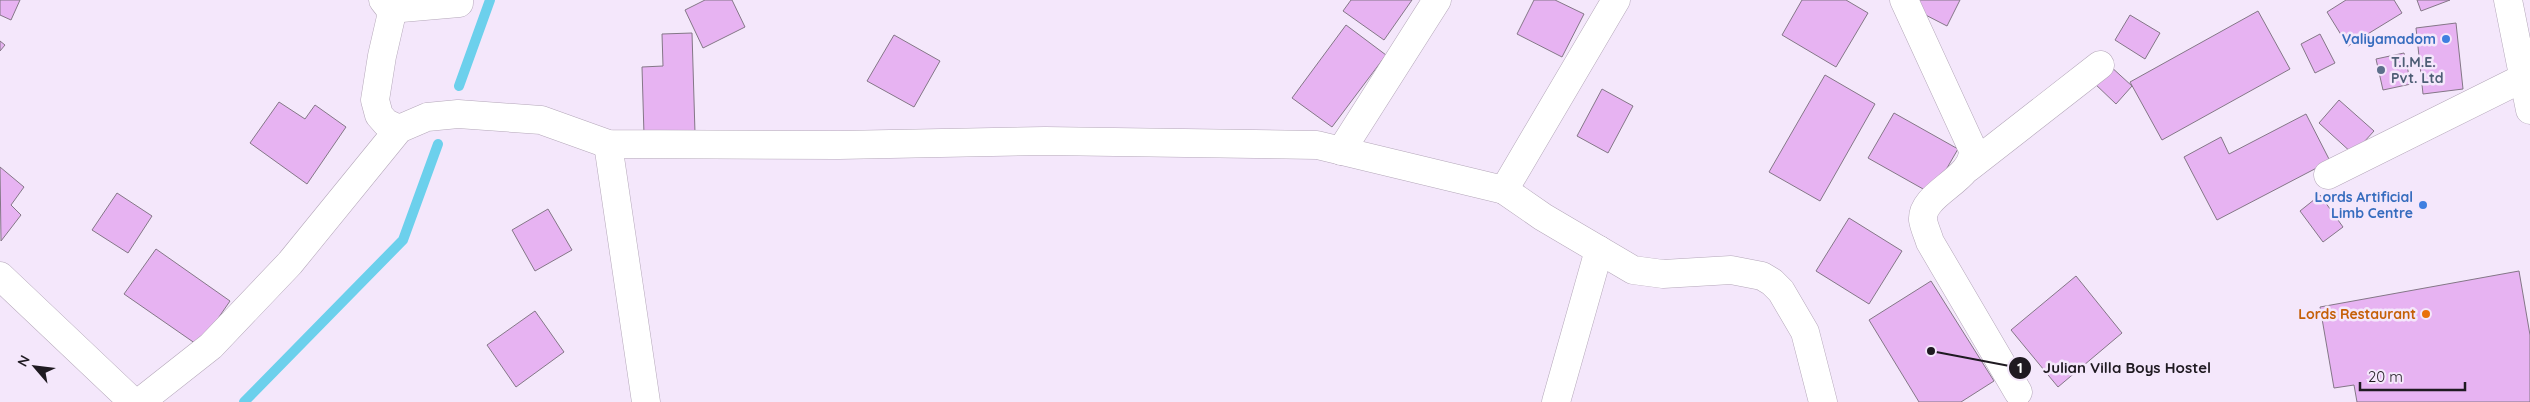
<svg xmlns="http://www.w3.org/2000/svg" width="2530" height="402" viewBox="0 0 2530 402" font-family="Quicksand,sans-serif">
<style>
.lines{fill:none;stroke-linecap:round;stroke-linejoin:round}
.stream{stroke:#6cd0ec;stroke-width:10}
.building{fill:#e7b3f2;stroke:#847787}
.minor-casing{stroke:#b4a7b9;stroke-width:29}
.secondary-casing{stroke:#b4a7b9;stroke-width:29}
.minor{stroke:#fff;stroke-width:28}
.secondary{stroke:#fff;stroke-width:28}
.shop-dot{fill:#3f7fe0;stroke:#f4e7fb;stroke-width:2}
.service-dot{fill:#5c6f8a;stroke:#f4e7fb;stroke-width:2}
.food-dot{fill:#e8710a;stroke:#f4e7fb;stroke-width:2}
.labels{text-anchor:middle;stroke-width:5;stroke-linejoin:round;paint-order:stroke}
.shop-label{font-size:14px;font-weight:bold;fill:#366cbe;stroke:#f4e7fb;text-anchor:end}
.service-label{font-size:14px;font-weight:bold;fill:#4e5e75;stroke:#f4e7fb;text-anchor:start}
.food-label{font-size:14px;font-weight:bold;fill:#c56008;stroke:#f4e7fb;text-anchor:end}
.leader{fill:none;stroke:#1f1a21;stroke-width:2}
.callout-dot{fill:#1f1a21;stroke:#f4e7fb;stroke-width:2}
.mark-label{font-size:15px;text-anchor:middle;font-weight:bold;fill:#fff}
.callout-label{font-size:15px;text-anchor:middle;font-weight:bold;fill:#1f1a21;stroke:#f4e7fb;stroke-width:5;stroke-linejoin:round;paint-order:stroke}
</style>
<rect width="100%" height="100%" fill="#f4e7fb"/>
<g class="lines">
<g class="stream">
<polyline points="459,86 490,0"/>
<polyline points="244,402 403,240 438,144"/>
</g>
</g>
<g class="building">
<polygon points="0,0 20,0 11,20 0,15"/>
<polygon points="705,0 732,0 745,27 703,48 685,10"/>
<polygon points="1351,0 1412,0 1384,40 1343,11"/>
<polygon points="1534,0 1555,0 1584,14 1562,57 1517,34"/>
<polygon points="1802,0 1846,0 1868,13 1836,67 1782,35"/>
<polygon points="1916,0 1960,0 1947,26 1912,8"/>
<polygon points="2346,0 2394,0 2402,13 2348,46 2327,12"/>
<polygon points="2417,0 2450,0 2421,11"/>
<polygon points="2258,11 2290,69 2162,140 2130,82"/>
<polygon points="2130,15 2160,33 2145,59 2115,40"/>
<polygon points="2456,23 2463,89 2423,94 2416,28"/>
<polygon points="1346,25 1386,55 1332,127 1292,98"/>
<polygon points="692,33 695,133 644,135 642,67 663,66 662,34"/>
<polygon points="2320,34 2335,63 2315,73 2301,44"/>
<polygon points="894,35 940,61 914,107 867,81"/>
<polygon points="0,41 5,45 0,51"/>
<polygon points="2404,53 2411,84 2383,90 2376,59"/>
<polygon points="2109,65 2132,86 2116,104 2093,82"/>
<polygon points="1825,75 1875,104 1820,201 1769,172"/>
<polygon points="1602,89 1633,106 1608,153 1577,136"/>
<polygon points="2339,100 2374,131 2353,154 2319,123"/>
<polygon points="279,102 305,119 315,105 346,127 307,184 250,143"/>
<polygon points="1894,113 1958,149 1932,194 1868,158"/>
<polygon points="2306,114 2330,161 2217,220 2184,157 2221,137 2229,154"/>
<polygon points="0,167 24,187 11,205 21,215 1,241"/>
<polygon points="117,193 152,216 128,253 92,230"/>
<polygon points="2320,195 2343,227 2323,242 2300,211"/>
<polygon points="548,209 572,250 535,271 512,230"/>
<polygon points="1849,218 1902,251 1869,304 1816,271"/>
<polygon points="156,249 230,301 199,346 124,294"/>
<polygon points="2519,271 2530,335 2530,402 2357,402 2354,385 2334,388 2320,307"/>
<polygon points="2076,276 2122,333 2058,387 2011,330"/>
<polygon points="1931,281 1994,381 1961,402 1919,402 1869,320"/>
<polygon points="535,311 564,352 516,387 487,345"/>
</g>
<g class="lines">
<g class="minor-casing">
<g id="minor">
<polyline points="383,0 390,9 391,17 382,56 375,100 379,115 386,123 399,129"/>
<path d="M 1904,0 L 1973,150 C 1974,180 1921,193 1923,220 C 1924,227 1928,235 1930,242 L 2018,392"/>
<polyline points="390,9 459,3 459,0"/>
<polyline points="608,144 646,402"/>
<polyline points="1341,151 1437,0"/>
<polyline points="1968,168 2100,65"/>
<polyline points="2328,175 2525,77"/>
<polyline points="1504,190 1543,217 1633,270 1663,274 1731,270 1762,276 1772,282 1781,291 1805,332 1823,402"/>
<polyline points="0,276 133,402"/>
<polyline points="140,402 211,346 290,263 399,129 427,117 458,114 541,120 608,144 839,145 1045,141 1317,145 1504,190 1616,0"/>
<polyline points="1556,402 1599,250"/>
</g>
</g>
<g class="secondary-casing">
<polyline id="secondary" points="2508,0 2530,110"/>
</g>
<use href="#minor" class="minor"/>
<use href="#secondary" class="secondary"/>
</g>
<g class="shop-dot">
<circle cx="2446" cy="39" r="5"/>
<circle cx="2423" cy="205" r="5"/>
</g>
<circle class="service-dot" cx="2381" cy="70" r="5"/>
<circle class="food-dot" cx="2426" cy="314" r="5"/>
<g class="labels">
<g class="shop-label">
<text x="2436" y="44">Valiyamadom</text>
<text x="2413" y="202">Lords Artificial<tspan x="2413" dy="16">Limb Centre</tspan></text>
</g>
<g class="service-label">
<text x="2391" y="67">T.I.M.E.<tspan x="2391" dy="16">Pvt. Ltd</tspan></text>
</g>
<g class="food-label">
<text x="2416" y="319">Lords Restaurant</text>
</g>
</g>
<path class="leader" d="M1931 351L2020 368"/>
<g class="callout-dot">
<circle cx="1931" cy="351" r="5"/>
<circle cx="2020" cy="368" r="12"/>
</g>
<g class="mark-label">
<text x="2020" y="373">1</text>
</g>
<g class="callout-label">
<text x="2127" y="373">Julian Villa Boys Hostel</text>
</g>
<g transform="translate(35 367) rotate(298)" stroke="#f4e7fb" stroke-width="4" paint-order="stroke">
<path d="M0-4L9 19L0 12L-9 19Z" fill="#1f1a21"/>
<text y="-8" font-size="14" font-weight="bold" text-anchor="middle" fill="#1f1a21">N</text>
</g>
<path d="M2360 382v8h105v-8" fill="none" stroke="#1f1a21" stroke-width="2.5"/>
<text x="2368" y="382" font-size="15" fill="#1f1a21" stroke="#f4e7fb" stroke-width="4" paint-order="stroke">20 m</text>
</svg>
